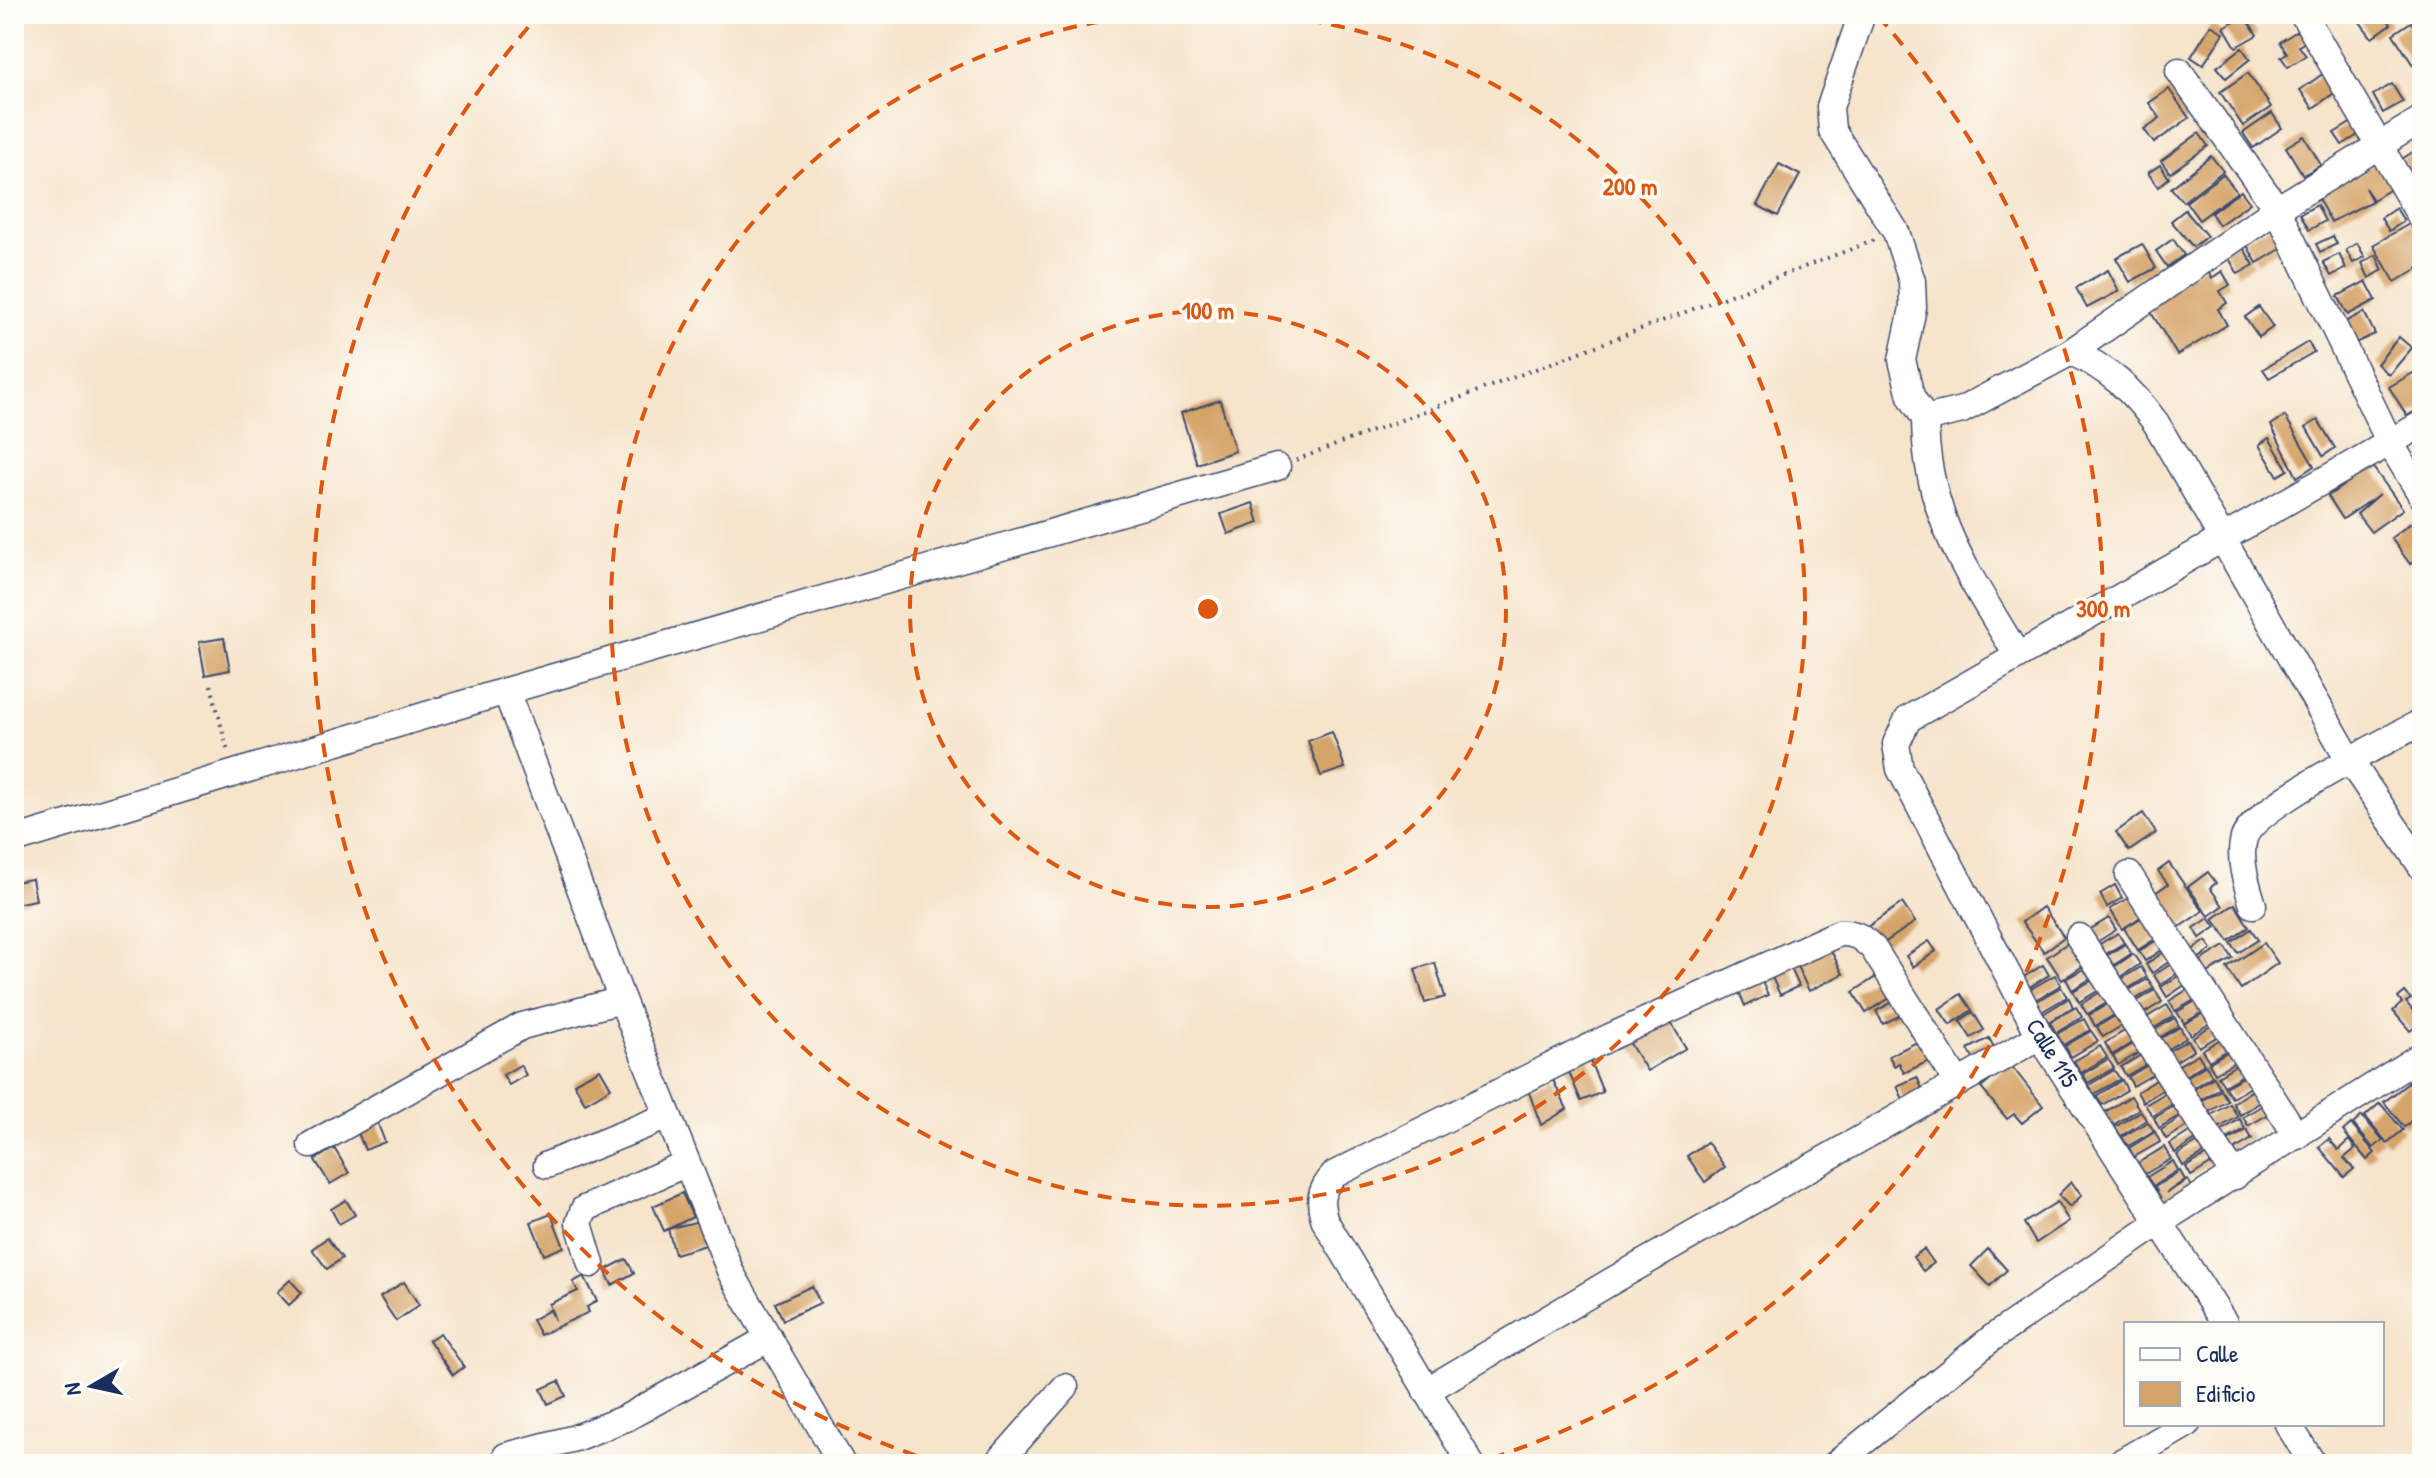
<svg xmlns="http://www.w3.org/2000/svg" width="2436" height="1478" viewBox="0 0 2436 1478" font-family="'Patrick Hand',sans-serif">
<style>
.building{fill:#d5a469}
.lines{fill:none;stroke-linecap:round;stroke-linejoin:round}
.minor-casing{stroke:#3c4a6e;stroke-width:29}
.path{stroke:#3c4a6e;stroke-width:4;stroke-dasharray:2 6;stroke-linecap:butt}
.minor{stroke:#fff;stroke-width:26}
.ring{fill:none;stroke:#de5710;stroke-width:4;stroke-dasharray:14 10}
.labels{text-anchor:middle;stroke-width:7;stroke-linejoin:round;paint-order:stroke}
.street-label{font-size:24px;fill:#1b2f5e;stroke:#fdfcf7}
.centre{fill:#de5710;stroke:#fdfcf7;stroke-width:4}
.ring-label{font-size:24px;text-anchor:middle;font-weight:bold;fill:#de5710;stroke:#fdfcf7;stroke-width:7;stroke-linejoin:round;paint-order:stroke}
</style>
<rect width="100%" height="100%" fill="#fdfcf7"/>
<filter id="ink" filterUnits="userSpaceOnUse"><feTurbulence type="fractalNoise" baseFrequency=".0125" numOctaves="2"/><feDisplacementMap in="SourceGraphic" scale="16" xChannelSelector="R" yChannelSelector="G"/><feConvolveMatrix kernelMatrix="1 2 1 2 8 2 1 2 1" color-interpolation-filters="sRGB"/></filter>
<filter id="wash" filterUnits="userSpaceOnUse"><feTurbulence type="fractalNoise" baseFrequency=".006" numOctaves="4" result="noise"/><feDisplacementMap in="SourceGraphic" scale="32" xChannelSelector="R" yChannelSelector="G"/><feGaussianBlur stdDeviation="1.8" result="paint"/><feColorMatrix in="noise" values="0 0 0 0 0 0 0 0 0 0 0 0 0 0 0 0 0 1.4 0 .05"/><feComposite in="paint" operator="in"/></filter>
<g filter="url(#wash)">
<rect width="100%" height="100%" fill="#f6e4cb"/>
<g id="blocks">
<g class="building">
<polygon points="2354,14 2383,14 2391,24 2372,38"/>
<polygon points="2245,15 2257,35 2236,47 2224,27"/>
<polygon points="2411,22 2422,39 2422,79 2393,34"/>
<polygon points="2211,25 2224,33 2203,65 2191,57"/>
<polygon points="2300,29 2308,40 2299,46 2306,56 2288,67 2281,57 2287,53 2280,42"/>
<polygon points="2242,48 2250,59 2226,78 2217,67"/>
<polygon points="2248,73 2271,107 2243,126 2220,92"/>
<polygon points="2324,73 2337,91 2313,108 2300,90"/>
<polygon points="2392,84 2403,102 2383,113 2373,95"/>
<polygon points="2169,89 2189,118 2154,143 2144,129 2160,118 2149,103"/>
<polygon points="2272,113 2282,128 2253,148 2243,133"/>
<polygon points="2354,121 2361,133 2342,145 2334,133"/>
<polygon points="2199,133 2208,146 2170,173 2161,161"/>
<polygon points="2304,136 2321,165 2303,175 2286,147"/>
<polygon points="2422,146 2422,165 2411,173 2402,159"/>
<polygon points="2211,156 2223,171 2183,202 2171,188"/>
<polygon points="2378,161 2394,187 2373,200 2365,188 2372,201 2331,222 2316,195"/>
<polygon points="1779,164 1800,175 1778,216 1757,205"/>
<polygon points="2160,165 2169,178 2158,187 2148,173"/>
<polygon points="2223,174 2237,192 2199,220 2186,202"/>
<polygon points="2241,191 2250,203 2219,225 2211,213"/>
<polygon points="2317,205 2325,221 2309,230 2300,214"/>
<polygon points="2396,208 2404,221 2389,231 2381,218"/>
<polygon points="2185,210 2207,236 2193,247 2171,221"/>
<polygon points="2411,223 2422,240 2422,266 2395,282 2373,245"/>
<polygon points="2271,225 2284,247 2257,263 2244,240"/>
<polygon points="2333,236 2337,244 2320,252 2316,244"/>
<polygon points="2173,239 2184,255 2167,267 2156,251"/>
<polygon points="2239,241 2254,265 2238,274 2224,250"/>
<polygon points="2357,243 2365,257 2353,263 2346,250"/>
<polygon points="2142,244 2156,268 2130,282 2116,258"/>
<polygon points="2339,254 2346,268 2331,276 2323,262"/>
<polygon points="2376,255 2383,270 2369,278 2362,263"/>
<polygon points="2204,265 2212,278 2222,271 2230,285 2220,291 2227,303 2218,309 2227,325 2177,355 2146,304"/>
<polygon points="2108,270 2119,291 2087,308 2076,288"/>
<polygon points="2366,281 2376,300 2348,315 2338,296"/>
<polygon points="2259,307 2273,327 2259,337 2245,317"/>
<polygon points="2364,312 2375,334 2351,345 2341,324"/>
<polygon points="2399,337 2412,348 2389,375 2377,364"/>
<polygon points="2308,342 2314,352 2269,378 2263,369"/>
<polygon points="2413,373 2422,388 2422,407 2407,416 2389,387"/>
<polygon points="1220,400 1235,451 1197,464 1181,413"/>
<polygon points="2285,416 2314,466 2297,477 2271,425"/>
<polygon points="2318,420 2335,448 2323,456 2306,427"/>
<polygon points="2269,438 2288,470 2278,476 2259,445"/>
<polygon points="2372,466 2403,509 2371,532 2357,514 2380,494 2343,519 2328,496"/>
<polygon points="1253,503 1259,523 1228,534 1221,514"/>
<polygon points="2411,523 2422,539 2422,555 2410,564 2391,538"/>
<polygon points="224,638 230,670 205,675 199,642"/>
<polygon points="1332,732 1345,768 1321,776 1308,741"/>
<polygon points="2143,813 2156,833 2129,851 2116,832"/>
<polygon points="2169,863 2203,911 2175,930 2152,895 2168,884 2158,871"/>
<polygon points="2208,872 2216,883 2210,888 2223,906 2209,916 2188,887"/>
<polygon points="32,879 36,900 14,904 14,882"/>
<polygon points="2115,885 2122,898 2107,907 2100,894"/>
<polygon points="2135,894 2147,913 2122,929 2110,909"/>
<polygon points="1902,903 1915,922 1875,949 1863,930"/>
<polygon points="2235,904 2249,927 2229,941 2213,919"/>
<polygon points="2043,907 2064,937 2044,952 2022,922"/>
<polygon points="2150,913 2163,934 2138,950 2124,928"/>
<polygon points="2109,918 2116,930 2092,945 2084,933"/>
<polygon points="2209,918 2216,927 2200,938 2194,928"/>
<polygon points="2251,929 2258,940 2238,953 2231,943"/>
<polygon points="2118,933 2124,943 2099,958 2093,948"/>
<polygon points="2164,936 2170,945 2145,961 2139,951"/>
<polygon points="2075,938 2090,961 2062,980 2047,957"/>
<polygon points="1826,941 1843,974 1809,991 1793,958"/>
<polygon points="1929,941 1936,951 1913,967 1906,956"/>
<polygon points="2206,941 2212,949 2195,961 2189,952"/>
<polygon points="2264,943 2278,963 2241,989 2227,968"/>
<polygon points="2125,944 2131,954 2106,970 2100,960"/>
<polygon points="2225,946 2233,959 2204,975 2197,963"/>
<polygon points="2172,947 2178,956 2152,973 2146,964"/>
<polygon points="2133,954 2140,964 2114,982 2107,972"/>
<polygon points="2179,959 2185,968 2160,985 2154,975"/>
<polygon points="1435,963 1445,997 1425,1003 1415,969"/>
<polygon points="2092,964 2098,974 2072,990 2066,979"/>
<polygon points="2043,965 2049,975 2028,988 2022,978"/>
<polygon points="1790,966 1799,986 1780,995 1771,975"/>
<polygon points="2141,967 2147,977 2121,993 2115,983"/>
<polygon points="2186,971 2192,980 2167,997 2161,987"/>
<polygon points="1882,973 1896,994 1866,1013 1853,992"/>
<polygon points="2055,975 2061,985 2035,1000 2029,990"/>
<polygon points="2100,976 2106,986 2079,1002 2073,991"/>
<polygon points="1760,977 1768,995 1745,1006 1737,988"/>
<polygon points="2148,979 2154,988 2128,1004 2122,994"/>
<polygon points="2195,985 2201,996 2175,1011 2169,1001"/>
<polygon points="2061,987 2067,997 2041,1012 2035,1002"/>
<polygon points="2107,988 2114,999 2087,1014 2081,1004"/>
<polygon points="2155,990 2162,1002 2136,1018 2129,1006"/>
<polygon points="2405,992 2411,999 2406,1002 2422,1022 2410,1031 2393,1011 2402,1003 2398,998"/>
<polygon points="1961,994 1972,1010 1950,1025 1939,1009"/>
<polygon points="2203,997 2210,1008 2184,1023 2177,1012"/>
<polygon points="2069,998 2073,1007 2048,1022 2043,1014"/>
<polygon points="1898,999 1905,1013 1883,1024 1876,1011"/>
<polygon points="2115,1000 2121,1011 2095,1026 2089,1015"/>
<polygon points="2167,1005 2174,1016 2146,1033 2139,1022"/>
<polygon points="2076,1007 2082,1017 2056,1033 2050,1022"/>
<polygon points="2211,1009 2217,1019 2191,1035 2184,1024"/>
<polygon points="1973,1012 1984,1030 1971,1038 1960,1021"/>
<polygon points="2122,1012 2128,1022 2103,1037 2097,1027"/>
<polygon points="1668,1018 1686,1048 1647,1071 1629,1042"/>
<polygon points="2175,1018 2179,1026 2152,1042 2147,1034"/>
<polygon points="2084,1019 2090,1030 2063,1045 2057,1034"/>
<polygon points="2219,1021 2225,1032 2199,1047 2193,1037"/>
<polygon points="2131,1027 2138,1039 2112,1055 2105,1043"/>
<polygon points="2180,1027 2186,1038 2159,1054 2153,1043"/>
<polygon points="2091,1031 2098,1041 2071,1057 2065,1046"/>
<polygon points="2228,1035 2235,1045 2209,1061 2202,1050"/>
<polygon points="1989,1038 1998,1055 1978,1067 1968,1049"/>
<polygon points="1923,1039 1933,1059 1904,1073 1899,1063 1894,1066 1889,1056"/>
<polygon points="2188,1040 2194,1050 2168,1066 2162,1055"/>
<polygon points="2138,1041 2144,1050 2118,1065 2113,1056"/>
<polygon points="2100,1046 2107,1057 2081,1073 2074,1061"/>
<polygon points="2235,1047 2242,1058 2215,1073 2209,1063"/>
<polygon points="2146,1052 2152,1061 2126,1076 2121,1067"/>
<polygon points="1587,1054 1603,1092 1581,1101 1565,1063"/>
<polygon points="2198,1054 2204,1064 2178,1080 2172,1069"/>
<polygon points="2108,1059 2114,1068 2088,1083 2083,1074"/>
<polygon points="2244,1060 2250,1071 2224,1086 2218,1076"/>
<polygon points="2153,1062 2159,1071 2133,1086 2128,1077"/>
<polygon points="2010,1064 2043,1106 2022,1123 2014,1114 2007,1119 1981,1088"/>
<polygon points="520,1065 526,1075 509,1085 503,1075"/>
<polygon points="2206,1065 2212,1076 2186,1092 2180,1081"/>
<polygon points="600,1069 611,1088 585,1103 574,1083"/>
<polygon points="2114,1070 2120,1079 2094,1094 2089,1085"/>
<polygon points="2252,1072 2258,1082 2232,1098 2225,1087"/>
<polygon points="1551,1076 1567,1109 1541,1125 1527,1087"/>
<polygon points="2163,1076 2169,1086 2143,1102 2137,1092"/>
<polygon points="1917,1077 1927,1100 1907,1108 1897,1086"/>
<polygon points="2214,1077 2220,1088 2194,1104 2188,1093"/>
<polygon points="2416,1077 2422,1084 2422,1112 2404,1127 2384,1102"/>
<polygon points="2122,1080 2127,1090 2102,1105 2096,1096"/>
<polygon points="2259,1086 2267,1098 2240,1115 2233,1103"/>
<polygon points="2172,1089 2179,1100 2153,1116 2145,1105"/>
<polygon points="2221,1090 2228,1101 2201,1116 2195,1105"/>
<polygon points="2131,1096 2139,1109 2113,1125 2105,1112"/>
<polygon points="2268,1102 2274,1111 2248,1126 2243,1117"/>
<polygon points="2179,1103 2185,1112 2159,1128 2154,1118"/>
<polygon points="2380,1103 2403,1130 2387,1143 2365,1116"/>
<polygon points="2230,1104 2238,1117 2213,1131 2205,1119"/>
<polygon points="2141,1111 2146,1120 2121,1136 2115,1127"/>
<polygon points="2186,1114 2192,1123 2166,1139 2161,1130"/>
<polygon points="2362,1116 2383,1140 2373,1148 2353,1124"/>
<polygon points="376,1119 385,1142 365,1150 356,1128"/>
<polygon points="2240,1119 2245,1129 2219,1144 2214,1135"/>
<polygon points="2148,1122 2154,1131 2128,1146 2122,1137"/>
<polygon points="2351,1124 2375,1153 2367,1160 2343,1131"/>
<polygon points="2196,1128 2201,1137 2175,1153 2170,1144"/>
<polygon points="2247,1130 2252,1139 2227,1154 2221,1145"/>
<polygon points="2155,1132 2160,1142 2134,1157 2129,1148"/>
<polygon points="2203,1139 2210,1150 2183,1166 2177,1155"/>
<polygon points="2329,1139 2338,1150 2349,1140 2355,1149 2344,1158 2354,1169 2344,1177 2319,1147"/>
<polygon points="1707,1142 1725,1167 1705,1182 1687,1156"/>
<polygon points="2164,1147 2171,1159 2145,1174 2138,1163"/>
<polygon points="334,1148 349,1173 330,1184 315,1160"/>
<polygon points="2212,1152 2217,1160 2191,1176 2186,1167"/>
<polygon points="2173,1161 2178,1170 2153,1186 2147,1177"/>
<polygon points="2180,1171 2185,1180 2166,1193 2188,1180 2195,1193 2165,1210 2155,1187"/>
<polygon points="2071,1182 2082,1195 2070,1207 2058,1195"/>
<polygon points="682,1193 693,1217 664,1231 653,1206"/>
<polygon points="346,1200 355,1215 339,1224 331,1209"/>
<polygon points="2057,1202 2069,1221 2036,1243 2024,1223"/>
<polygon points="551,1214 564,1247 544,1255 531,1222"/>
<polygon points="699,1221 706,1245 675,1254 668,1229"/>
<polygon points="327,1238 342,1258 327,1269 312,1249"/>
<polygon points="1924,1249 1934,1263 1923,1271 1913,1257"/>
<polygon points="1988,1249 2007,1270 1990,1286 1971,1266"/>
<polygon points="626,1259 634,1273 612,1285 605,1270"/>
<polygon points="584,1276 597,1301 587,1307 589,1312 540,1335 532,1320 550,1310 555,1320 549,1304 578,1291 573,1282"/>
<polygon points="290,1280 302,1293 289,1305 277,1292"/>
<polygon points="404,1282 419,1305 396,1321 380,1297"/>
<polygon points="812,1286 820,1303 783,1320 775,1303"/>
<polygon points="440,1333 464,1367 453,1375 429,1340"/>
<polygon points="559,1381 566,1396 548,1404 541,1389"/>
</g>
</g>
</g>
<g filter="url(#ink)">
<use href="#blocks" fill-opacity="0" stroke="#3c4a6e" stroke-width="2"/>
<g class="lines">
<g class="minor-casing">
<g id="minor">
<polyline points="1862,14 1830,107 1832,130 1896,232 1912,281 1913,308 1902,360 1911,396 1925,419 1962,410 2071,352 2277,209 2422,119"/>
<polyline points="2303,14 2422,219"/>
<polyline points="2179,71 2277,209 2390,443 2422,496"/>
<path d="M 2071,352 C 2108,368 2132,390 2156,423 L 2350,761 L 2422,867"/>
<path d="M 1925,419 C 1926,518 1969,574 2017,655"/>
<polyline points="506,691 622,1000 731,1273 842,1464"/>
<polyline points="14,840 506,691 1277,467"/>
<polyline points="2129,875 2297,1136"/>
<path d="M 2253,905 C 2247,885 2238,859 2244,838 C 2254,807 2388,740 2422,722"/>
<polyline points="2079,937 2235,1176"/>
<polyline points="311,1145 522,1026 622,1000"/>
<polyline points="547,1165 668,1116"/>
<polyline points="591,1264 579,1223 584,1209 687,1163"/>
<polyline points="2225,1324 2040,1036 1900,769 1896,744 1908,719 2422,424"/>
<polyline points="1426,1391 1612,1281 2040,1036"/>
<polyline points="2288,1424 2313,1464"/>
<polyline points="506,1456 575,1438 626,1418 769,1338"/>
<polyline points="997,1464 1065,1387"/>
<path d="M 1471,1464 L 1325,1221 C 1318,1201 1320,1190 1335,1174 L 1610,1037 L 1839,933 C 1855,932 1861,937 1873,948 L 1958,1083"/>
<polyline points="1836,1464 1992,1338 2160,1222 2422,1055"/>
<polyline points="2118,1464 2187,1424"/>
</g>
</g>
<g class="path">
<polyline points="1296,460 1875,240"/>
<polyline points="211,685 228,753"/>
</g>
<use href="#minor" class="minor"/>
</g>
</g>
<g class="ring">
<circle cx="1208" cy="609" r="298"/>
<path d="M1260 14A597 597 0 1 1 1156 14"/>
<path d="M939 1463A895 895 0 0 1 538 16M1878 16A895 895 0 0 1 1477 1463"/>
</g>
<g class="labels">
<g class="street-label">
<text transform="translate(2052 1053) rotate(58)" y="8">Calle 115</text>
</g>
</g>
<circle cx="1208" cy="609" r="12" class="centre"/>
<g class="ring-label">
<text x="1630" y="195">200 m</text>
<text x="1208" y="319">100 m</text>
<text x="2103" y="617">300 m</text>
</g>
<rect width="2436" height="1478" fill="none" stroke="#fdfcf7" stroke-width="48"/>
<rect x="2124" y="1322" width="260" height="104" fill="#fdfcf7" stroke="#a3aaba" stroke-width="2"/>
<rect x="2140" y="1348" width="40" height="12" fill="#ffffff" stroke="#a3aaba" stroke-width="2"/>
<text x="2196" y="1362" font-size="24" fill="#1b2f5e">Calle</text>
<rect x="2140" y="1382" width="40" height="24" fill="#d5a469" stroke="#a3aaba" stroke-width="2"/>
<text x="2196" y="1402" font-size="24" fill="#1b2f5e">Edificio</text>
<g transform="translate(92 1386) rotate(261)" stroke="#fdfcf7" stroke-width="6" paint-order="stroke">
<path d="M0-6L14 30L0 20L-14 30Z" fill="#1b2f5e"/>
<text y="-12" font-size="22" font-weight="bold" text-anchor="middle" fill="#1b2f5e">N</text>
</g>
</svg>
